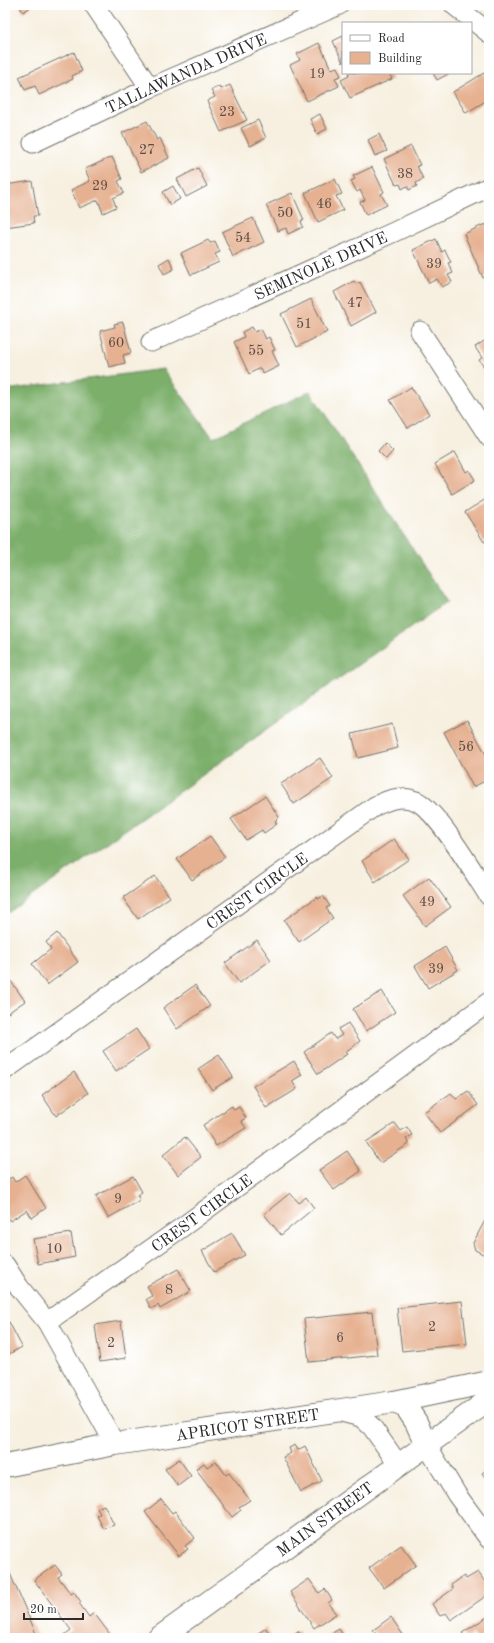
<svg xmlns="http://www.w3.org/2000/svg" width="494" height="1643" viewBox="0 0 494 1643" font-family="'Old Standard TT',serif">
<style>
.forest{fill:#7baf6b;stroke:#536d4b}
.building{fill:#e6b191}
.lines{fill:none;stroke-linecap:round;stroke-linejoin:round}
.street-casing{stroke:#72706a;stroke-width:21}
.secondary-casing{stroke:#72706a;stroke-width:24}
.highway-casing{stroke:#72706a;stroke-width:24}
.street{stroke:#fff;stroke-width:19}
.secondary{stroke:#fff;stroke-width:22}
.highway{stroke:#fff;stroke-width:22}
.labels{text-anchor:middle;stroke-width:4;stroke-linejoin:round;paint-order:stroke}
.number-label{font-size:14px;fill:#5a4c44}
.street-label{font-size:16px;fill:#2b2b2b;stroke:#fff}
</style>
<rect width="100%" height="100%" fill="#fff"/>
<filter id="ink" filterUnits="userSpaceOnUse"><feTurbulence type="fractalNoise" baseFrequency=".025" numOctaves="2"/><feDisplacementMap in="SourceGraphic" scale="8" xChannelSelector="R" yChannelSelector="G"/><feConvolveMatrix kernelMatrix="1 2 1 2 8 2 1 2 1" color-interpolation-filters="sRGB"/></filter>
<filter id="wash" filterUnits="userSpaceOnUse"><feTurbulence type="fractalNoise" baseFrequency=".012" numOctaves="4" result="noise"/><feDisplacementMap in="SourceGraphic" scale="16" xChannelSelector="R" yChannelSelector="G"/><feGaussianBlur stdDeviation="0.9" result="paint"/><feColorMatrix in="noise" values="0 0 0 0 0 0 0 0 0 0 0 0 0 0 0 0 0 1.4 0 .05"/><feComposite in="paint" operator="in"/></filter>
<g filter="url(#wash)">
<rect width="100%" height="100%" fill="#f7f0e0"/>
<polygon class="forest" points="163,369 213,438 310,391 447,602 5,915 5,390"/>
<g id="blocks">
<g class="building">
<polygon points="19,5 30,5 31,7 23,12"/>
<polygon points="343,36 343,63 333,41"/>
<polygon points="319,43 331,69 337,67 341,76 335,78 339,86 307,101 290,65 300,60 297,54"/>
<polygon points="74,52 82,71 72,76 73,79 39,95 35,86 25,90 19,77"/>
<polygon points="348,73 389,73 392,79 350,98 341,80 349,76"/>
<polygon points="433,73 450,73 437,80"/>
<polygon points="484,73 489,81 489,99 466,113 453,92"/>
<polygon points="230,85 247,120 221,132 207,101 215,97 211,90 220,86 221,89"/>
<polygon points="320,114 327,129 317,134 310,119"/>
<polygon points="258,120 266,138 250,146 241,128"/>
<polygon points="147,121 157,140 160,138 169,158 141,172 122,133"/>
<polygon points="379,134 387,151 375,156 368,140"/>
<polygon points="411,146 420,165 417,166 423,179 416,183 417,186 409,190 407,186 402,189 400,184 396,185 384,159"/>
<polygon points="112,157 122,179 118,181 124,193 113,198 116,207 103,213 98,200 79,208 71,190 90,181 85,169"/>
<polygon points="372,167 384,192 381,194 387,205 366,215 360,202 365,200 360,190 357,192 351,181 355,179 353,176"/>
<polygon points="198,168 207,186 186,197 177,179"/>
<polygon points="335,179 342,194 336,196 343,210 318,222 305,193"/>
<polygon points="32,181 38,216 33,216 34,223 5,227 5,185"/>
<polygon points="173,186 180,199 170,205 163,192"/>
<polygon points="292,193 304,220 301,221 303,227 288,234 286,228 278,231 266,205"/>
<polygon points="253,218 264,242 233,257 222,232"/>
<polygon points="485,224 489,233 489,275 483,278 464,234"/>
<polygon points="436,239 442,252 445,250 451,262 448,263 453,273 448,275 452,282 442,287 437,279 429,283 413,250"/>
<polygon points="208,240 210,243 215,241 220,252 215,254 219,262 191,275 181,253"/>
<polygon points="169,258 174,269 164,274 159,264"/>
<polygon points="354,281 356,284 360,282 376,312 351,326 334,292"/>
<polygon points="311,299 327,332 297,347 281,314"/>
<polygon points="123,322 131,353 123,355 125,363 109,367 100,331 115,327 114,324"/>
<polygon points="252,327 255,332 261,329 266,339 269,337 275,350 272,351 279,366 263,374 260,368 249,374 234,342 244,337 242,332"/>
<polygon points="489,338 489,368 487,365 484,367 479,360 482,358 475,347"/>
<polygon points="411,387 429,414 408,428 390,400"/>
<polygon points="385,443 393,451 386,459 378,451"/>
<polygon points="455,452 466,472 469,470 475,480 452,494 435,464"/>
<polygon points="486,499 489,505 489,539 484,542 465,512"/>
<polygon points="467,720 489,760 489,779 473,787 444,732"/>
<polygon points="392,724 398,748 358,758 352,734"/>
<polygon points="320,758 333,778 294,804 281,784"/>
<polygon points="265,796 279,817 275,821 277,824 264,833 262,830 246,840 231,819"/>
<polygon points="210,836 225,857 192,880 177,859"/>
<polygon points="394,839 409,859 375,882 362,861"/>
<polygon points="155,876 170,897 138,919 123,898"/>
<polygon points="429,877 451,907 425,926 403,896"/>
<polygon points="323,896 330,906 326,908 333,918 299,942 284,920 317,897 318,899"/>
<polygon points="57,933 78,962 47,985 32,964 51,949 46,942"/>
<polygon points="257,940 271,960 239,983 225,963"/>
<polygon points="445,947 458,970 428,988 415,966"/>
<polygon points="10,980 25,1001 5,1015 5,983"/>
<polygon points="195,985 210,1006 177,1029 163,1008"/>
<polygon points="382,991 395,1012 366,1031 353,1009"/>
<polygon points="348,1023 360,1041 345,1052 347,1054 318,1074 304,1052 331,1033 335,1039 342,1035 338,1029"/>
<polygon points="136,1029 149,1049 116,1071 103,1051"/>
<polygon points="219,1055 233,1077 212,1090 198,1069"/>
<polygon points="294,1061 302,1075 292,1081 297,1089 266,1108 253,1086"/>
<polygon points="74,1072 88,1093 56,1116 42,1095"/>
<polygon points="468,1091 478,1105 440,1133 424,1112 451,1093 456,1099"/>
<polygon points="232,1106 234,1110 239,1107 246,1118 241,1121 246,1128 216,1146 203,1125"/>
<polygon points="395,1123 401,1131 407,1127 412,1135 406,1139 409,1144 380,1163 366,1142"/>
<polygon points="185,1137 201,1157 178,1175 163,1155"/>
<polygon points="347,1151 361,1171 334,1190 319,1170"/>
<polygon points="25,1175 46,1208 32,1218 27,1210 10,1221 5,1214 5,1181 12,1177 15,1182"/>
<polygon points="133,1176 142,1192 137,1195 140,1200 108,1218 96,1196"/>
<polygon points="290,1193 299,1203 306,1197 314,1208 281,1235 264,1214"/>
<polygon points="489,1213 489,1257 475,1250 473,1243"/>
<polygon points="71,1233 75,1257 38,1264 33,1239"/>
<polygon points="232,1233 245,1255 214,1272 202,1251"/>
<polygon points="178,1269 191,1291 160,1309 158,1305 151,1309 146,1299 152,1296 147,1286"/>
<polygon points="462,1301 467,1344 402,1351 397,1308"/>
<polygon points="372,1312 377,1355 309,1362 304,1319"/>
<polygon points="121,1321 126,1358 100,1362 95,1325"/>
<polygon points="9,1322 22,1347 5,1356 5,1324"/>
<polygon points="295,1445 298,1450 305,1446 322,1481 301,1492 283,1457 291,1453 289,1448"/>
<polygon points="179,1459 191,1476 178,1486 165,1469"/>
<polygon points="216,1461 226,1475 229,1473 250,1500 239,1507 241,1510 232,1517 196,1469 204,1463 207,1467"/>
<polygon points="489,1468 489,1483 482,1473"/>
<polygon points="161,1499 172,1513 175,1511 195,1538 185,1546 188,1549 179,1556 145,1512"/>
<polygon points="104,1505 114,1525 104,1529 97,1516 100,1514 97,1508"/>
<polygon points="401,1545 416,1565 384,1588 369,1568"/>
<polygon points="5,1562 38,1638 5,1638"/>
<polygon points="55,1565 62,1574 58,1577 71,1594 74,1592 81,1602 79,1603 89,1617 94,1613 112,1637 65,1638 63,1636 71,1630 34,1580"/>
<polygon points="478,1572 489,1588 489,1594 451,1620 446,1613 440,1616 432,1604 453,1589 451,1585 464,1576 466,1579"/>
<polygon points="309,1579 319,1593 325,1589 332,1600 328,1603 336,1614 314,1628 290,1592"/>
<polygon points="391,1617 403,1635 399,1638 379,1638 373,1630"/>
<polygon points="487,1617 489,1620 489,1638 476,1638 473,1634 466,1638 462,1633"/>
<polygon points="266,1628 272,1638 251,1638"/>
<polygon points="339,1629 345,1638 324,1638"/>
<polygon points="298,1631 303,1638 287,1638"/>
</g>
</g>
</g>
<g filter="url(#ink)">
<use href="#blocks" fill-opacity="0" stroke="#72706a" stroke-width="1"/>
<g class="lines">
<g class="street-casing">
<g id="street">
<polyline points="94,5 150,88"/>
<polyline points="454,5 489,33"/>
<path id="s1" d="M 33,143 L 150,88 L 339,5"/>
<polyline points="420,331 489,437"/>
<path id="s2" d="M 151,342 L 394,232 L 489,187"/>
<path id="s3" d="M 5,1070 L 375,806 C 390,799 401,795 416,801 C 437,810 475,875 489,896"/>
<polyline points="5,1265 19,1287 47,1322 115,1444"/>
<path id="s4" d="M 47,1322 L 181,1228 L 489,1002"/>
<polyline points="338,1411 361,1417 372,1427 398,1464"/>
<polyline points="426,1444 457,1495 489,1539"/>
</g>
</g>
<g class="secondary-casing">
<g id="secondary">
<polyline points="394,1402 406,1407 416,1422 426,1444"/>
<path id="s5" d="M 5,1466 L 115,1444 L 394,1402 L 489,1382"/>
</g>
</g>
<g class="highway-casing">
<g id="highway">
<path id="s6" d="M 159,1638 L 489,1400"/>
</g>
</g>
<use href="#street" class="street"/>
<use href="#secondary" class="secondary"/>
<use href="#highway" class="highway"/>
</g>
</g>
<g class="labels">
<g class="number-label">
<text x="317" y="78">19</text>
<text x="227" y="116">23</text>
<text x="147" y="154">27</text>
<text x="405" y="178">38</text>
<text x="100" y="190">29</text>
<text x="324" y="208">46</text>
<text x="285" y="217">50</text>
<text x="243" y="242">54</text>
<text x="434" y="268">39</text>
<text x="355" y="307">47</text>
<text x="304" y="328">51</text>
<text x="116" y="347">60</text>
<text x="256" y="355">55</text>
<text x="466" y="751">56</text>
<text x="427" y="906">49</text>
<text x="436" y="973">39</text>
<text x="118" y="1203">9</text>
<text x="54" y="1253">10</text>
<text x="169" y="1294">8</text>
<text x="432" y="1331">2</text>
<text x="340" y="1342">6</text>
<text x="111" y="1347">2</text>
</g>
<g class="street-label">
<text dy="6" stroke="none"><textPath href="#s1" startOffset="168">TALLAWANDA DRIVE</textPath></text>
<text dy="6" stroke="none"><textPath href="#s2" startOffset="186">SEMINOLE DRIVE</textPath></text>
<text dy="6" stroke="none"><textPath href="#s3" startOffset="309">CREST CIRCLE</textPath></text>
<text dy="6" stroke="none"><textPath href="#s4" startOffset="189">CREST CIRCLE</textPath></text>
<text dy="6" stroke="none"><textPath href="#s5" startOffset="246">APRICOT STREET</textPath></text>
<text dy="6" stroke="none"><textPath href="#s6" startOffset="204">MAIN STREET</textPath></text>
</g>
</g>
<rect width="494" height="1643" fill="none" stroke="#fff" stroke-width="20"/>
<rect x="342" y="22" width="130" height="52" fill="#ffffff" stroke="#aaaaaa"/>
<rect x="350" y="35" width="20" height="6" fill="#ffffff" stroke="#aaaaaa"/>
<text x="378" y="42" font-size="12" fill="#2b2b2b">Road</text>
<rect x="350" y="52" width="20" height="12" fill="#e6b191" stroke="#aaaaaa"/>
<text x="378" y="62" font-size="12" fill="#2b2b2b">Building</text>
<path d="M24 1613v6h59v-6" fill="none" stroke="#2b2b2b" stroke-width="2"/>
<text x="30" y="1613" font-size="12" fill="#2b2b2b" stroke="#ffffff" stroke-width="3" paint-order="stroke">20 m</text>
</svg>
